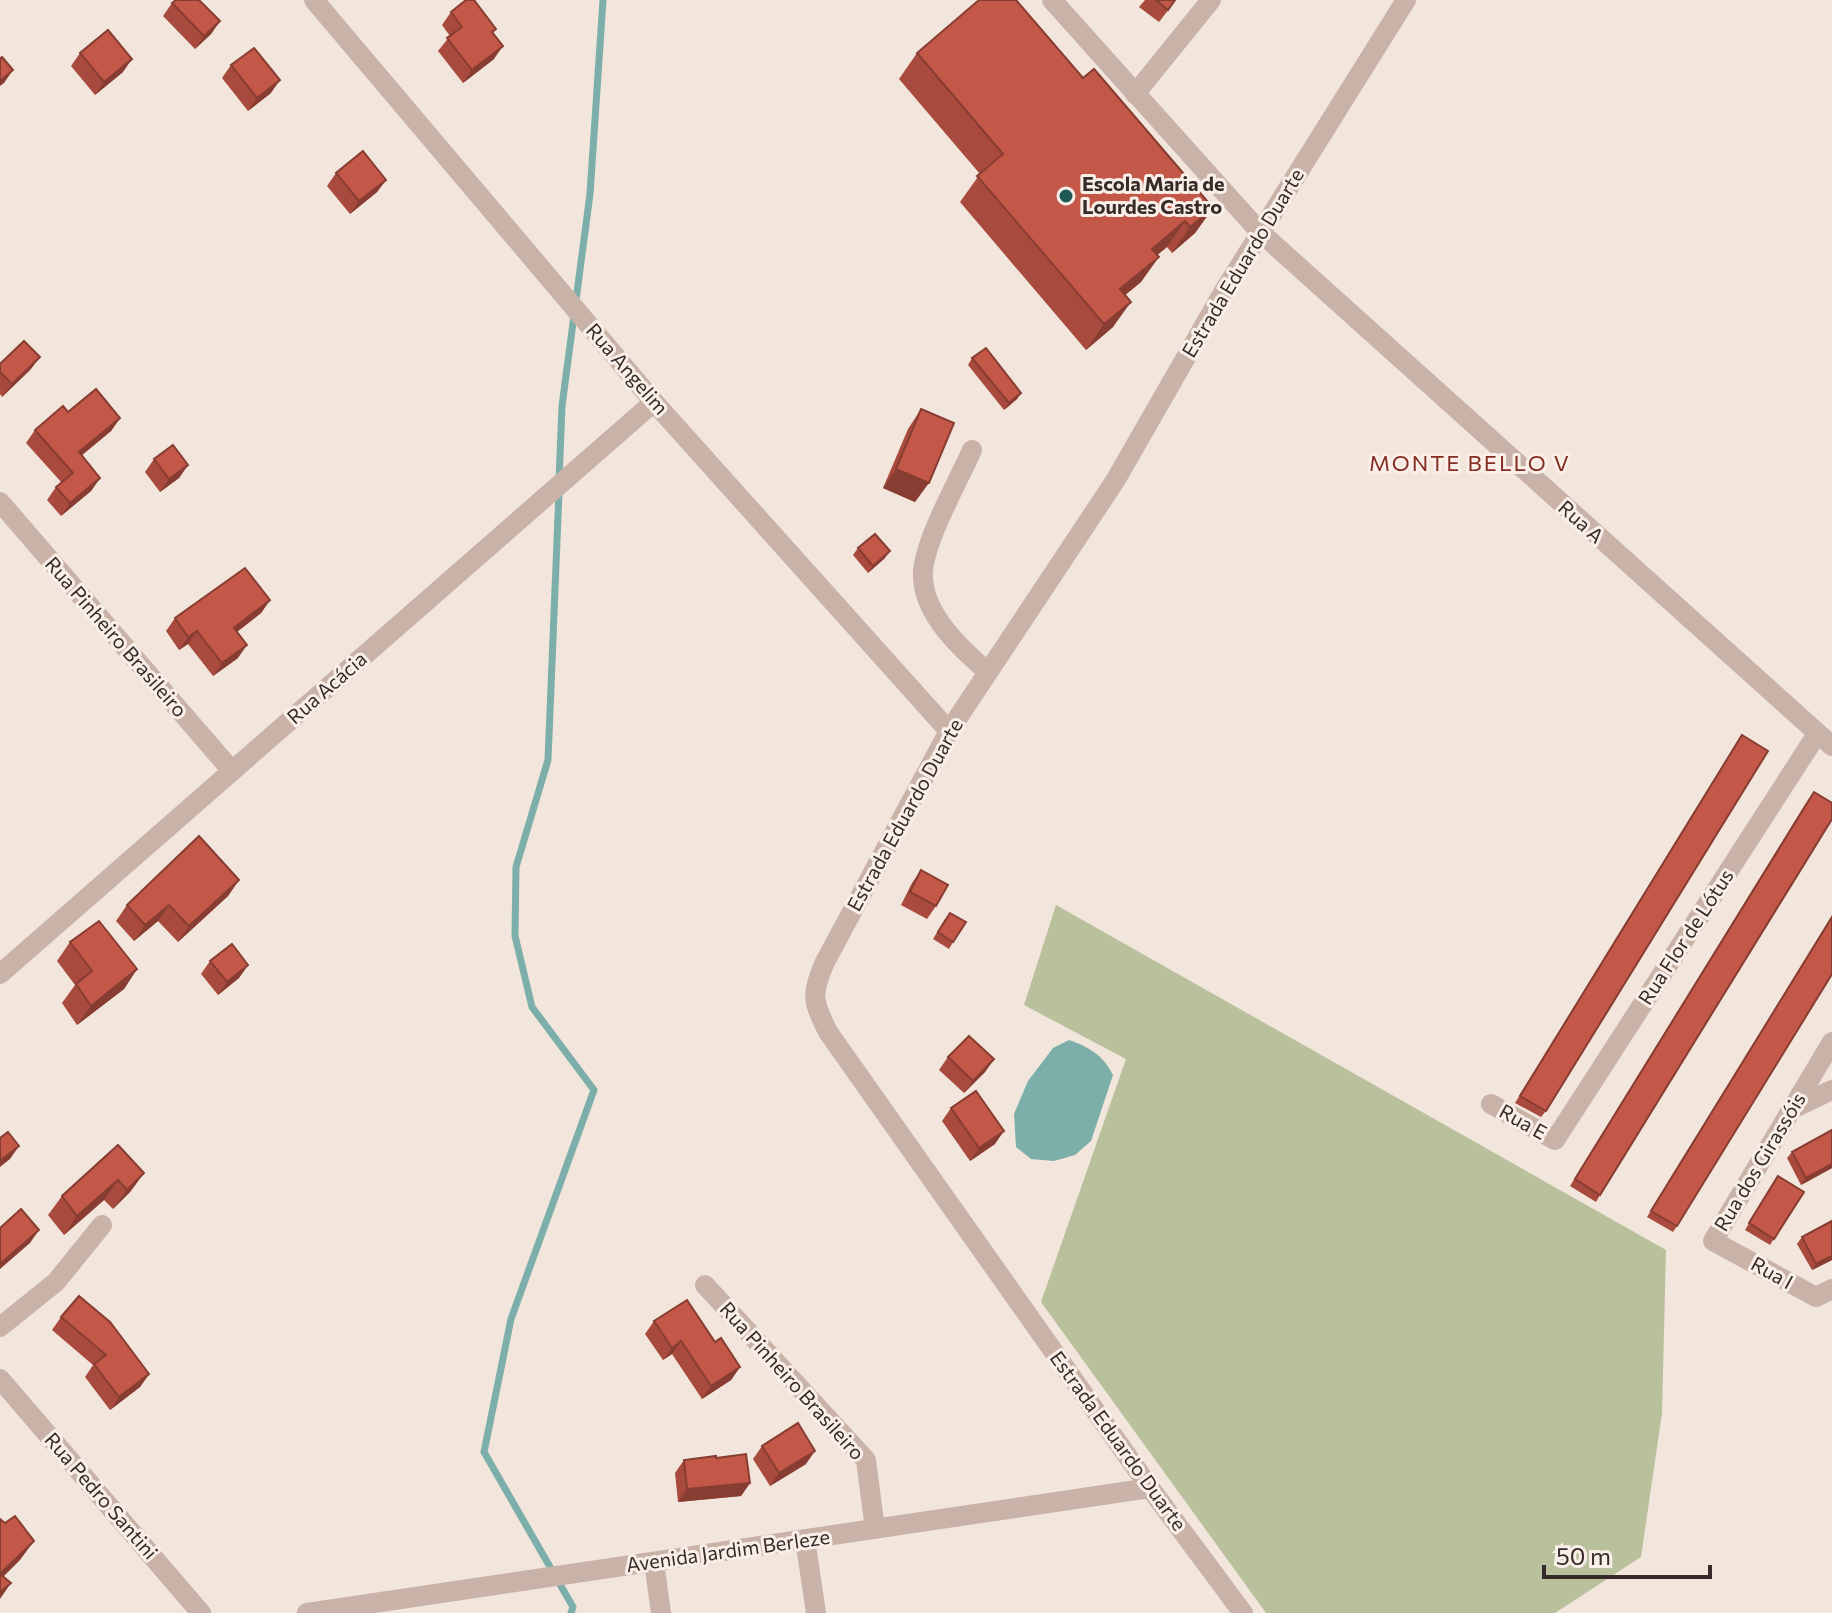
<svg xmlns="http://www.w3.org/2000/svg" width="1832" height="1613" viewBox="0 0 1832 1613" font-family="Commissioner,sans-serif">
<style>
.green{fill:#b9c09c}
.water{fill:#7caeaa}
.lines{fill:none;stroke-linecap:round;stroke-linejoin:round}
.stream{stroke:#7caeaa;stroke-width:7}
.minor{stroke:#c9b3a8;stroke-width:20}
.wall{fill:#a84b3e}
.shaded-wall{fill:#883d32}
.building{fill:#c35748;stroke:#883d32;stroke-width:2}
.poi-dot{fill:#1f5754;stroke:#f9efe8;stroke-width:3}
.labels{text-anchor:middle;stroke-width:6;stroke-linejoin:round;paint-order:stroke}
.poi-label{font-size:20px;font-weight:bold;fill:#362b28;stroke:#f9efe8;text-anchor:start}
.street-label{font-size:20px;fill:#362b28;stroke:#f9efe8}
.neighbourhood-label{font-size:22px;letter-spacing:2px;fill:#842e23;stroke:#f9efe8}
</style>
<rect width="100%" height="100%" fill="#f2e5dc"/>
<polygon class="green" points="1056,905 1666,1250 1662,1413 1641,1557 1555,1613 1266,1613 1041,1302 1126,1059 1024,1005"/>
<path class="water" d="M 1069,1040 C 1089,1047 1103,1055 1113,1075 L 1091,1141 L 1075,1155 L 1054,1161 L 1031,1159 L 1016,1147 L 1014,1114 L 1028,1081 L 1053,1048 Z"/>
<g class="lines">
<g class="stream">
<polyline points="559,480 562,406 590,194 603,0"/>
<polyline points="559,492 548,760 516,867 515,936 532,1007 594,1090 511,1319 484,1452 573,1607 571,1613"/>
</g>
<g class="minor">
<polyline points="314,0 654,402 949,731"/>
<polyline points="1052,0 1260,232 1832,746"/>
<polyline points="1135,94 1211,0"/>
<path d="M 972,450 C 959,480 921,546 923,577 C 924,615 961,649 988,672"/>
<polyline points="0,502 232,771"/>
<polyline points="0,974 654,402"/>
<polyline points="1832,1042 1713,1241 1816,1297 1832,1289"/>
<polyline points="1491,1104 1555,1140 1817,734"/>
<polyline points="1790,1110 1832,1090"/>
<polyline points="705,1285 866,1460 875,1529"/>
<polyline points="0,1327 56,1282 102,1225"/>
<polyline points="0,1379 201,1613"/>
<polyline points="805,1539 816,1613"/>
<polyline points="654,1562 661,1613"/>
<polyline points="307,1613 1150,1488"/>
<path d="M 1243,1613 L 1150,1488 L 828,1032 C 812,1000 811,995 825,962 L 949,731 L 1115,481 L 1224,291 L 1406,0"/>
</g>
</g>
<g class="wall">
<polygon points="1145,0 1176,0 1159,22 1139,7"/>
<polygon points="172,3 220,21 211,34 195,49 163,16"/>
<polygon points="451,12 496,29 493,33 494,59 463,83 438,51 450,36 442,25"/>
<polygon points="80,53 123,72 95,95 71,66"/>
<polygon points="917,53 1083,78 1213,208 1195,233 1172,253 1167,247 1157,255 1141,282 1125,295 1113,327 1086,350 960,202 980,174 899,79"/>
<polygon points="231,65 271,93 248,111 222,78"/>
<polygon points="336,173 386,180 377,192 350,214 327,186"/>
<polygon points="40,357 30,370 2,397 0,394 0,364"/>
<polygon points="972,358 1021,393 1017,399 1004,410 968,365"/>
<polygon points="921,409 915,502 883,488 908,429"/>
<polygon points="68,412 120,418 111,431 82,455 100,478 91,491 61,516 47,500 56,487 62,483 26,443 35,430"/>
<polygon points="154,459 188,465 179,478 160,492 145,472"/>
<polygon points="858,548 885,558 868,573 853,555"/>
<polygon points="270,600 261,613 237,632 238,658 213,676 188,644 179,650 166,631 175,618"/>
<polygon points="1737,742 1546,1111 1541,1117 1515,1103"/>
<polygon points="1809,798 1600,1195 1596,1202 1570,1186"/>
<polygon points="921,870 936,906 927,919 901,905 912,883"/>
<polygon points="239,880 228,896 178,942 158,921 134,941 116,921 127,905"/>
<polygon points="1832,916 1677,1226 1673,1232 1647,1217"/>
<polygon points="945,919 953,942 949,949 933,939"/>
<polygon points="70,942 137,969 124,989 77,1025 62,1003 75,985 57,961"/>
<polygon points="210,961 248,965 239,978 218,995 201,974"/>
<polygon points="948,1057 994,1059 985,1072 964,1093 939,1070"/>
<polygon points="951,1108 995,1144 970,1161 942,1121"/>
<polygon points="1792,1152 1832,1168 1801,1185 1787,1158"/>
<polygon points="144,1173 130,1192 113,1209 104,1200 64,1235 48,1215 62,1196"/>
<polygon points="1773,1183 1804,1192 1770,1245 1745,1230"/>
<polygon points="1802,1237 1832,1260 1812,1270 1797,1244"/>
<polygon points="61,1317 149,1374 140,1387 110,1410 85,1377 93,1365 52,1330"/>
<polygon points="654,1321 715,1342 740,1367 731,1380 702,1399 672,1354 663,1360 645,1334"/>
<polygon points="762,1446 806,1464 770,1486 753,1459"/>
<polygon points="716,1458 750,1483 741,1496 678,1502 675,1473 684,1460"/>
</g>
<g class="shaded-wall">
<polygon points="220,21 211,34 195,49 204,36"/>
<polygon points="503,46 494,59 463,83 472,70"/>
<polygon points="132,59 123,72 95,95 104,82"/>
<polygon points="13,70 4,83 0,86 0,81"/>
<polygon points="280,80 271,93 248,111 257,98"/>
<polygon points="386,180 377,192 350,214 359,201"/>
<polygon points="1213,208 1195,233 1172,253 1190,227"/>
<polygon points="1185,221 1167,247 1134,274 1152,249"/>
<polygon points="1159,257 1141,282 1102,314 1120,289"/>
<polygon points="1131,302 1113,327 1086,350 1104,324"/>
<polygon points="40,357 30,370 2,397 12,384"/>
<polygon points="1021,393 1017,399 1004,410 1009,403"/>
<polygon points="120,418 111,431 70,465 79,452"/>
<polygon points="188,465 179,478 160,492 169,479"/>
<polygon points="896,469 929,483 915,502 883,488"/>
<polygon points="100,478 91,491 61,516 70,503"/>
<polygon points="890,551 885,558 868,573 873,566"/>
<polygon points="270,600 261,613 225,641 234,628"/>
<polygon points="197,631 188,644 179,650 188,637"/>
<polygon points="247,645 238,658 213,676 222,663"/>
<polygon points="239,880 228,896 178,942 189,926"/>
<polygon points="169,905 158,921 134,941 145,925"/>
<polygon points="248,965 239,978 218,995 227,982"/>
<polygon points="137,969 124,989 77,1025 91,1006"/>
<polygon points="994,1059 985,1072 964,1093 973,1081"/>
<polygon points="1004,1131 995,1144 970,1161 979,1148"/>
<polygon points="19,1146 10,1159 0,1167 0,1161"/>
<polygon points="1832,1164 1832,1168 1801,1185 1806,1178"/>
<polygon points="144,1173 130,1192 113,1209 127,1190"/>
<polygon points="118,1180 104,1200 64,1235 77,1216"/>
<polygon points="39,1230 30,1243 0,1269 0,1264"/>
<polygon points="1832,1256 1832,1260 1812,1270 1816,1264"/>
<polygon points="681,1341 672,1354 663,1360 672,1348"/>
<polygon points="740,1367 731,1380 702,1399 711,1386"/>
<polygon points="149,1374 140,1387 110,1410 119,1397"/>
<polygon points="815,1451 806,1464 770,1486 779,1473"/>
<polygon points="750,1483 741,1496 678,1502 687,1489"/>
<polygon points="34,1541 20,1560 0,1580 0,1574"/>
<polygon points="11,1583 0,1599 0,1592"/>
</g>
<g class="building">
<polygon points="176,0 199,0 220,21 204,36 172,3"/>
<polygon points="466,0 474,0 496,29 492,32 503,46 472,70 447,38 462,27 451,12"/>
<polygon points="979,0 1016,0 1083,78 1094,69 1213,208 1190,227 1185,221 1152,249 1159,257 1120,289 1131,302 1104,324 977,176 1003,154 917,53"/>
<polygon points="1156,0 1175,0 1168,10"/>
<polygon points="108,30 132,59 104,82 80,53"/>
<polygon points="254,48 280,80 257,98 231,65"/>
<polygon points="2,57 13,70 0,81 0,59"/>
<polygon points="363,151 386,180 359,201 336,173"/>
<polygon points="24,341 40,357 12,384 0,372 0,364"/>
<polygon points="986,348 1021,393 1009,403 972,358"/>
<polygon points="96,389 120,418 79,452 100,478 70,503 56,487 73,473 35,430 63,406 68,412"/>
<polygon points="921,409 954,423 929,483 896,469"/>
<polygon points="173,445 188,465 169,479 154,459"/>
<polygon points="875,534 890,551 873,566 858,548"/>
<polygon points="245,568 270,600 234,628 247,645 222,663 197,631 188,637 175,618"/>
<polygon points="1742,735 1768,751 1546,1111 1520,1096"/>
<polygon points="1814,792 1832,803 1832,819 1600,1195 1575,1179"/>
<polygon points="199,836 239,880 189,926 169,905 145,925 127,905"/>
<polygon points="921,870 948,885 936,906 910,892"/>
<polygon points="950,913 966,922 953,942 938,932"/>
<polygon points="1832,917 1832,974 1677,1226 1651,1211"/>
<polygon points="99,921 137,969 91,1006 76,984 92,971 70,942"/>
<polygon points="232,944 248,965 227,982 210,961"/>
<polygon points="969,1036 994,1059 973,1081 948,1057"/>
<polygon points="976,1091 1004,1131 979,1148 951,1108"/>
<polygon points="1832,1130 1832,1164 1806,1178 1792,1152"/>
<polygon points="8,1132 19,1146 0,1161 0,1138"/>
<polygon points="118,1145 144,1173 127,1190 118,1180 77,1216 62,1196"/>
<polygon points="1778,1176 1804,1192 1774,1239 1749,1223"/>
<polygon points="21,1209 39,1230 0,1264 0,1228"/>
<polygon points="1832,1221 1832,1256 1816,1264 1802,1237"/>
<polygon points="79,1296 110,1322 149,1374 119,1397 94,1364 106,1355 61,1317"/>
<polygon points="687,1300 715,1342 721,1338 740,1367 711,1386 681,1341 672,1348 654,1321"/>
<polygon points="798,1423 815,1451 779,1473 762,1446"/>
<polygon points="746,1454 750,1483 687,1489 684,1460 716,1456 716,1458"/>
<polygon points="15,1516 34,1541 0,1574 11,1583 0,1592 0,1519 5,1523"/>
</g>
<circle class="poi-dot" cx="1066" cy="196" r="8"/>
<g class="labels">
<g class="poi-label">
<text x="1082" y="191">Escola Maria de<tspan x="1082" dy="23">Lourdes Castro</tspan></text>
</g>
<g class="street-label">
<text transform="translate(1243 263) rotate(-59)" y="7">Estrada Eduardo Duarte</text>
<text transform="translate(627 369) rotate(49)" y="7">Rua Angelim</text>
<text transform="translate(1581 522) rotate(42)" y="7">Rua A</text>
<text transform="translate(116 637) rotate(49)" y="7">Rua Pinheiro Brasileiro</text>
<text transform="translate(327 688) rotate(-41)" y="7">Rua Acácia</text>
<text transform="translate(905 815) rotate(-61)" y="7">Estrada Eduardo Duarte</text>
<text transform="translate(1686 937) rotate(-57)" y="7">Rua Flor de Lótus</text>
<text transform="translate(1523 1122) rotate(29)" y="7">Rua E</text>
<text transform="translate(1760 1162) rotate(-59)" y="7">Rua dos Girassóis</text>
<text transform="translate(1772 1273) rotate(29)" y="7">Rua I</text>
<text transform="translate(792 1381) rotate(48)" y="7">Rua Pinheiro Brasileiro</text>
<text transform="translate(1118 1441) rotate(54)" y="7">Estrada Eduardo Duarte</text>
<text transform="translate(101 1496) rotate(49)" y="7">Rua Pedro Santini</text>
<text transform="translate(728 1551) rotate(-8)" y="7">Avenida Jardim Berleze</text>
</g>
<g class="neighbourhood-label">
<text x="1470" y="471">MONTE BELLO V</text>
</g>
</g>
<path d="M1544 1565v12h166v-12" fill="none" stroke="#362b28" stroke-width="4"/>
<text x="1556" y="1565" font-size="24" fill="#362b28" stroke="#f9efe8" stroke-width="6" paint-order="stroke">50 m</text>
</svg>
